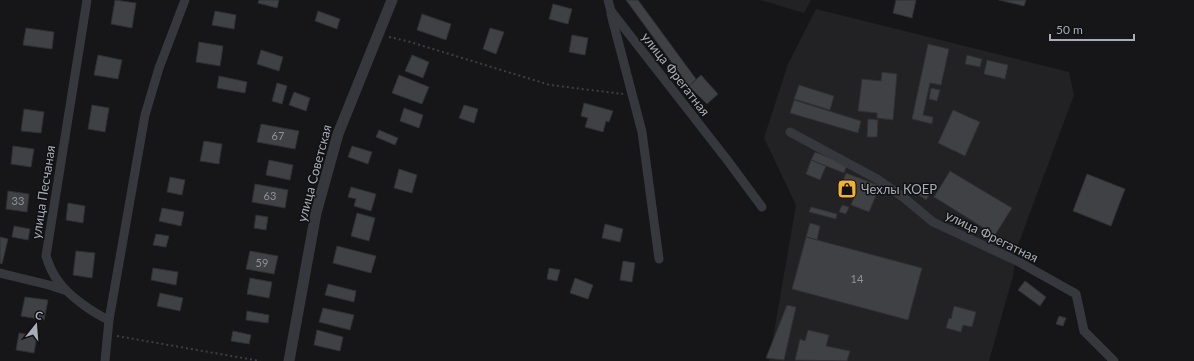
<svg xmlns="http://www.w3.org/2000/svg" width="1194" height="361" viewBox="0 0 1194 361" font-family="Lato,sans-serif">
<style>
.built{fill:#222225}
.building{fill:#404145;stroke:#303034}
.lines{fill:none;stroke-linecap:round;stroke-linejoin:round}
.path{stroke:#3d3f44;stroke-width:2;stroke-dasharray:2 3;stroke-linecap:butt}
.minor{stroke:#37383d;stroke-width:9}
.tertiary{stroke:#37383d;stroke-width:11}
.labels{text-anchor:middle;stroke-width:3;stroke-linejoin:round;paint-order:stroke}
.number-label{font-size:11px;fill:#8e929b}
.street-label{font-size:13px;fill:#a8adb8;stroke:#111113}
.poi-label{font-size:13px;fill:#a8adb8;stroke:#111113;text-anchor:start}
</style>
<rect width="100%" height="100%" fill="#161618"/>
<g class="built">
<polygon points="760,0 811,0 804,13"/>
<polygon points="816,9 1069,72 1074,95 1012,261 1015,262 1013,276 989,361 769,361 796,205 764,138 788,64"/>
</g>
<g class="building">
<polygon points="115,0 136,3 132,28 111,24"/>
<polygon points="259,0 279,0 277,8 258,3"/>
<polygon points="626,0 638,0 696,79 689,86"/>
<polygon points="896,0 916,0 912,18 893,13"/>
<polygon points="999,0 1026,0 1024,6"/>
<polygon points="553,4 572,9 568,24 549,19"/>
<polygon points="215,11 236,15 234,29 212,25"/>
<polygon points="318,11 340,19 337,29 315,21"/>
<polygon points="422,14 451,24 446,40 417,30"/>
<polygon points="26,28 54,32 52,49 23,45"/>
<polygon points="490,28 504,32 496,54 483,49"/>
<polygon points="572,35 588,38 585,55 569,52"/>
<polygon points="199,42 223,46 220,66 196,62"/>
<polygon points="928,44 949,49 941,85 930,83 923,115 933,117 932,124 912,119"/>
<polygon points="261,50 283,57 279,71 257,64"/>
<polygon points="98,55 122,60 118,79 94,75"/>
<polygon points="412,55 429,62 423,78 405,71"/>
<polygon points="967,55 982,59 980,67 965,64"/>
<polygon points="987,60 1008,65 1005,79 984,74"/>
<polygon points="882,72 897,74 893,120 877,118 877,113 858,111 862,79 881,81"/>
<polygon points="399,75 429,87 422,104 392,93"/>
<polygon points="701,75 718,94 707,104 689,86"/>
<polygon points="219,76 247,82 245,93 217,88"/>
<polygon points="277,83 287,86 282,104 272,101"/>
<polygon points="799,85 834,96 830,110 794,99"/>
<polygon points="931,88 940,90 937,101 929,99"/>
<polygon points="294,92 310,98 306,111 289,105"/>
<polygon points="794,100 861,121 858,133 790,113"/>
<polygon points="584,103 613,111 609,122 606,121 603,132 585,127 588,118 581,116"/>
<polygon points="92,105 109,108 105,132 88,129"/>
<polygon points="464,105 478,109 474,123 459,118"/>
<polygon points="404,108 423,115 419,128 400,121"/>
<polygon points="24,109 44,112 41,133 21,131"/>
<polygon points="953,110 980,122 965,156 938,143"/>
<polygon points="868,119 878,120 877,137 867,137"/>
<polygon points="261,124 299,131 295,149 257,142"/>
<polygon points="379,130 398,138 395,145 376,137"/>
<polygon points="204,141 222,144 219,164 200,161"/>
<polygon points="13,146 34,149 31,167 11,164"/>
<polygon points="352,146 372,152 368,164 348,157"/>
<polygon points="815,152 847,165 844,173 811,160"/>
<polygon points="269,160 293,165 290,180 266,175"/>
<polygon points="811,160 826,166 820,180 806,174"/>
<polygon points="399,169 417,175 412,193 394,188"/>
<polygon points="950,171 1012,208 995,235 934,197"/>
<polygon points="846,173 880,186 869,212 851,205 854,197 839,191"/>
<polygon points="1087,174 1125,189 1111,226 1073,211"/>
<polygon points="170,177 185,180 182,195 167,192"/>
<polygon points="255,184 288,190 285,208 252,202"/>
<polygon points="351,187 376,194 371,211 354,206 356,199 348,197"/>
<polygon points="923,188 931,193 926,200 919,195"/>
<polygon points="8,191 29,194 27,212 6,209"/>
<polygon points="68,203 85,206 83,223 66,220"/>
<polygon points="842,205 849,207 846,214 839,212"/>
<polygon points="811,207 837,214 836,219 809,212"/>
<polygon points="162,208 184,212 181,226 159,221"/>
<polygon points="357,213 375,218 369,241 351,236"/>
<polygon points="256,215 268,217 266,230 254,228"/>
<polygon points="810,223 820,226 817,240 806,237"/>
<polygon points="605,224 623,229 620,242 602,238"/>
<polygon points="14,226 30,229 28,240 12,237"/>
<polygon points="156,234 169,236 166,247 153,245"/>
<polygon points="0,237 8,239 2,264 0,263"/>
<polygon points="806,237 922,268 908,320 792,289"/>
<polygon points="337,246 376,256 371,273 333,263"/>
<polygon points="76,251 95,253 92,278 73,275"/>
<polygon points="250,251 278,256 274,274 246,269"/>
<polygon points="623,261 635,263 632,282 620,280"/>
<polygon points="153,268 178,272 176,285 151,280"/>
<polygon points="549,268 560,270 557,281 547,279"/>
<polygon points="250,278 272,282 269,298 247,294"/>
<polygon points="575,278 593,285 588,299 570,293"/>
<polygon points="1025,281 1046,297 1040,306 1018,290"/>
<polygon points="328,284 356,291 354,302 325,295"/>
<polygon points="160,293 183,298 180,311 157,306"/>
<polygon points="25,297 48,300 44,320 21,316"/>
<polygon points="787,305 796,307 784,360 766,358"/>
<polygon points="954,306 976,312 972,327 963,325 961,332 946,328 949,318 951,319"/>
<polygon points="323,308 354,315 350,330 319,322"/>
<polygon points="247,311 269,315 268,323 246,320"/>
<polygon points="1059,316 1066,318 1063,326 1056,324"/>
<polygon points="317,330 343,337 340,351 314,345"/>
<polygon points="808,330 829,335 826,346 850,351 847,361 795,360 800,339 805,341"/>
<polygon points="233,331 251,335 249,344 231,341"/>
<polygon points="19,333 37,336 34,353 16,350"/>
</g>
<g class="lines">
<g class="path">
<polyline points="389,37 407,41 550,85 623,94"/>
<polyline points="117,336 260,361"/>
</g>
<g class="minor">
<path d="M 87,0 L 46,256 C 49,265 52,274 59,282 C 69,296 93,313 109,320 L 105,361"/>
<polyline points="608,0 611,11 728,161 762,207"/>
<polyline points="611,14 642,132 659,259"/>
<polyline points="790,132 877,179 903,197 933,222 1019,262 1076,294 1084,331 1114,361"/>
<polyline points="0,273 49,285 64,290"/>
<polyline points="109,320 145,115 159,68 185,0"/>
</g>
<polyline class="tertiary" points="289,361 316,213 338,134 392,0"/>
</g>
<defs>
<g id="shop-square" transform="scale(1)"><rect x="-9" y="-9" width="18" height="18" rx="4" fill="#f2b134" stroke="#111113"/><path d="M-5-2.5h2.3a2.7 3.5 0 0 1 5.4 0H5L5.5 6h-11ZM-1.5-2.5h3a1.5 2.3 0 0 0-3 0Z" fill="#111"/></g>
</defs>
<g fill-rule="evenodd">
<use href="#shop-square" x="847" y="189"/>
</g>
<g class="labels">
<g class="number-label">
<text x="278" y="140">67</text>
<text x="270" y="200">63</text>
<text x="18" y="205">33</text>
<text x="262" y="267">59</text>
<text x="857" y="283">14</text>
</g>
<g class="street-label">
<text transform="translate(676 74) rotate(52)" y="5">улица Фрегатная</text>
<text transform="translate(314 173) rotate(-75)" y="5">улица Советская</text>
<text transform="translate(43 192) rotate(-81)" y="5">улица Песчаная</text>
<text transform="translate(992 236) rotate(26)" y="5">улица Фрегатная</text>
</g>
<g class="poi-label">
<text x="861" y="194">Чехлы КОЕР</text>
</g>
</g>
<g transform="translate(36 325) rotate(17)" stroke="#111113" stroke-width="3" paint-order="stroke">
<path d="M0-3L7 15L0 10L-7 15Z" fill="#a8adb8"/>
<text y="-6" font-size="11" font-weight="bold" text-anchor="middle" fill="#a8adb8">С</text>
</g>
<path d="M1050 34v6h84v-6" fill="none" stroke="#a8adb8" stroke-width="2"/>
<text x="1056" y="34" font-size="12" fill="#a8adb8" stroke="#111113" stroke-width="3" paint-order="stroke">50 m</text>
</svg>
